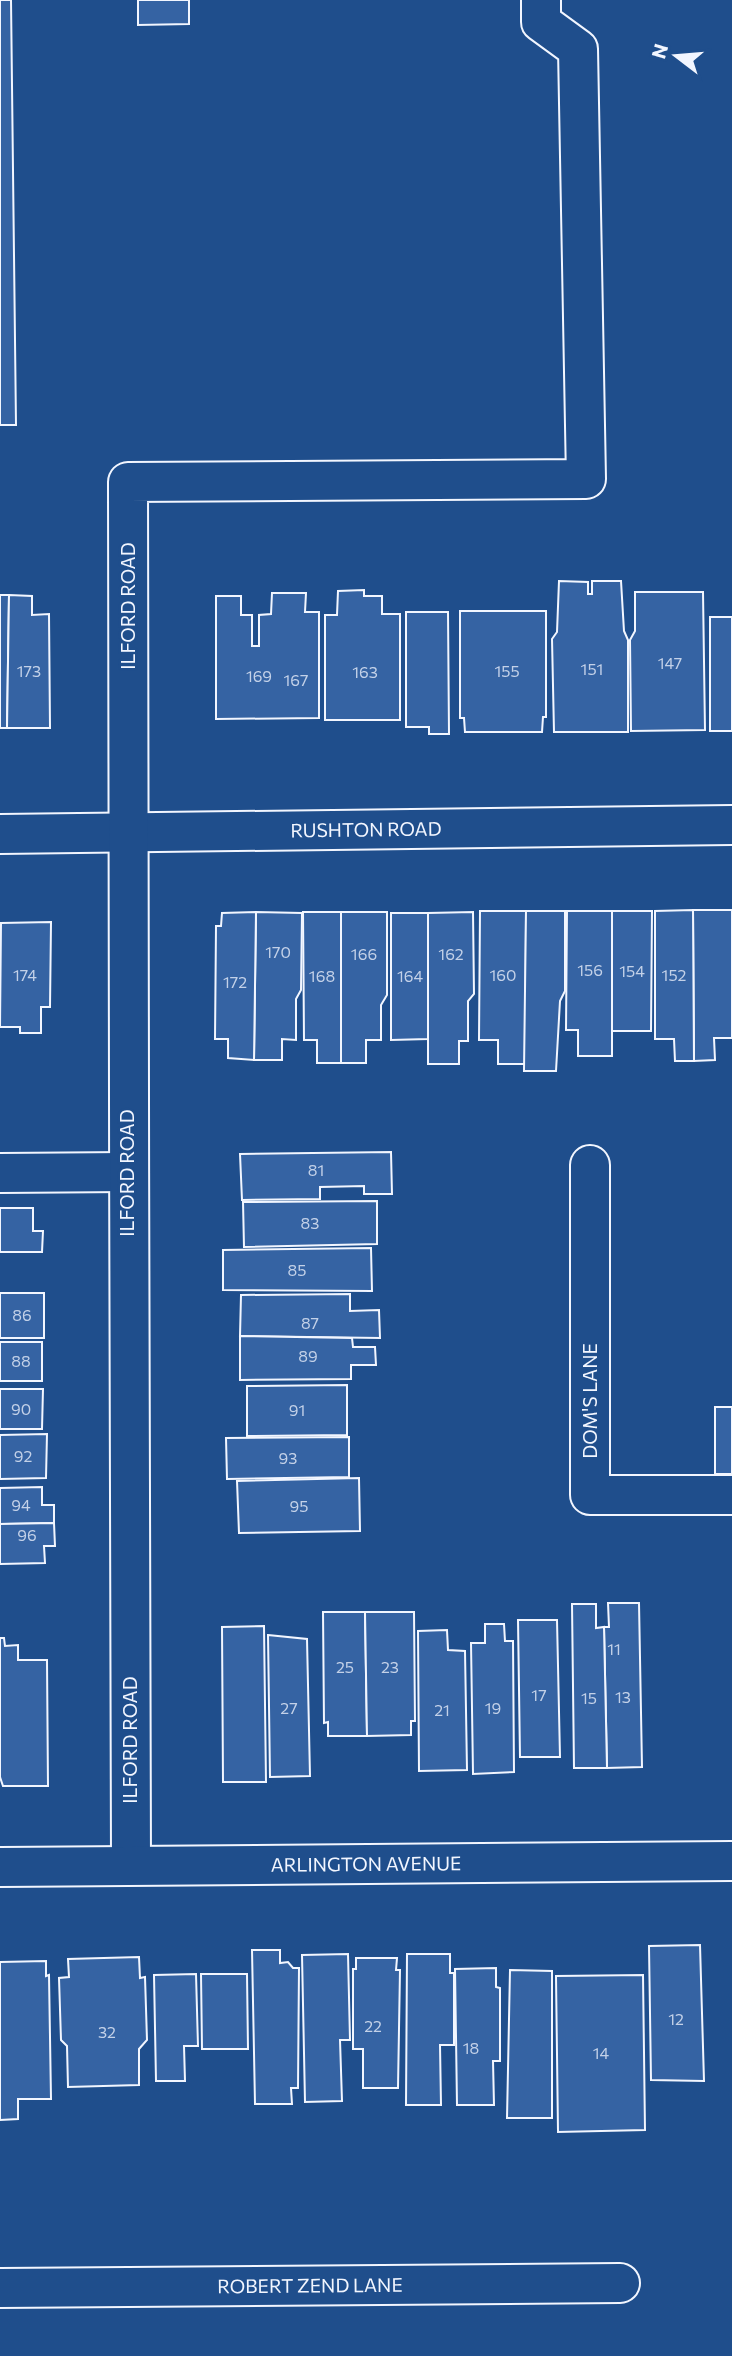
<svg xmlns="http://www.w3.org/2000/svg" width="732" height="2356" viewBox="0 0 732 2356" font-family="Commissioner,sans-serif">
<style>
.building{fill:#3563a3;stroke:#f2f6ff;stroke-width:2}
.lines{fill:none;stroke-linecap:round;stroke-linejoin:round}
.minor-casing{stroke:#f2f6ff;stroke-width:42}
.minor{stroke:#1f4e8c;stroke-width:38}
.labels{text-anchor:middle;stroke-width:5;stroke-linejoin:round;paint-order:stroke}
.number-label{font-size:16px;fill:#c3d1e8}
.street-label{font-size:19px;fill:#f2f6ff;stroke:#1f4e8c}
</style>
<rect width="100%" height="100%" fill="#1f4e8c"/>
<g class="building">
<polygon points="0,0 11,0 16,425 0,425"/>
<polygon points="138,0 189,0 189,24 138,25"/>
<polygon points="559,581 588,582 588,594 592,594 592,581 621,581 624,631 628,640 628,732 554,732 552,639 557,632"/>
<polygon points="364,590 364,596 382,596 382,614 400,614 400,720 325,720 325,615 337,615 338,591"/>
<polygon points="635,592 703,592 705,730 631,731 630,640 635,631"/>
<polygon points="272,593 306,593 305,612 319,612 319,718 216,719 216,596 241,596 241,615 252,615 252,646 259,646 259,615 271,614"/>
<polygon points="0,595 9,595 7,728 0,728"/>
<polygon points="9,595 32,596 32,615 49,614 50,728 7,728"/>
<polygon points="460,611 546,611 546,717 543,717 542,732 465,732 464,718 460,718"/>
<polygon points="406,612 448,612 449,734 429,734 429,727 406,727"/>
<rect x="710" y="617" width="22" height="114"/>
<polygon points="693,910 732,910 732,1038 714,1038 715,1060 694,1061"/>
<polygon points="693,910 694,1061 675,1061 674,1039 655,1039 655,911"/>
<polygon points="480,911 526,911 525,1064 498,1064 498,1040 479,1040"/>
<polygon points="526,911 565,911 565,991 560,1001 556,1071 524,1071"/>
<polygon points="567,911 612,911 612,1056 578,1056 578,1030 566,1030"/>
<polygon points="612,911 652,911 651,1031 612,1031"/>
<polygon points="256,912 302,913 301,990 296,999 296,1040 282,1039 282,1060 254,1060"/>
<polygon points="256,912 254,1060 228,1058 228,1039 215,1039 216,926 221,926 222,913"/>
<polygon points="303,912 341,912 341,1063 317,1063 317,1040 304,1040"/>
<polygon points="341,912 387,912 387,995 381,1005 381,1040 366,1040 366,1063 341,1063"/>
<polygon points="473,912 474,994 468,1001 468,1041 459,1041 459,1064 428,1064 428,913"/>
<polygon points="391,913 428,913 428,1039 391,1040"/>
<polygon points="51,922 50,1007 41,1007 41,1033 20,1033 20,1027 0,1027 1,923"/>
<polygon points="391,1152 392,1194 364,1194 364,1186 320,1187 320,1199 242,1200 240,1154"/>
<polygon points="377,1201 377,1244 244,1247 243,1202"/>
<polygon points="0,1208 33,1208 33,1231 43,1231 42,1252 0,1252"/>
<polygon points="371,1248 372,1291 223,1290 223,1250"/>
<rect x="0" y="1293" width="44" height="45"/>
<polygon points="350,1294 350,1311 379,1310 380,1338 240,1336 241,1295"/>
<polygon points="240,1336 352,1338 353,1347 375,1347 376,1365 351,1365 351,1379 240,1380"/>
<rect x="0" y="1342" width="42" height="39"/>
<polygon points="347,1385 347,1435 247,1436 247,1386"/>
<polygon points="0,1389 43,1389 42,1429 0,1429"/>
<rect x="715" y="1407" width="17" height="67"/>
<polygon points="47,1434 46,1478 0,1479 0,1435"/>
<polygon points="349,1437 349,1477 227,1479 226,1438"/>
<polygon points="359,1478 360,1531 239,1533 237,1481"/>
<polygon points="42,1487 42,1505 54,1505 54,1523 0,1524 0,1488"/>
<polygon points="54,1523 55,1546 44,1546 45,1563 0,1564 0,1524"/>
<polygon points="608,1603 639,1603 642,1767 607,1768 604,1627 609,1627"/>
<polygon points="572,1604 596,1604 596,1628 604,1627 607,1768 574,1768"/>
<polygon points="323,1612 365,1612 367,1736 328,1736 328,1722 324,1723"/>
<polygon points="365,1612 414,1612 415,1721 411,1721 411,1735 367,1736"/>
<polygon points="518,1620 557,1620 560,1757 520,1757"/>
<polygon points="485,1624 504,1624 505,1641 513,1641 514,1772 473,1774 471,1643 485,1643"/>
<polygon points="264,1626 266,1782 223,1782 222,1627"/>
<polygon points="447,1630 448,1650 465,1651 467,1770 419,1771 418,1631"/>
<polygon points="268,1635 307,1639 310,1776 270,1777"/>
<polygon points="0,1638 4,1638 5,1646 18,1645 18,1660 47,1660 48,1786 3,1786 0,1777"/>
<polygon points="700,1945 704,2081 651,2080 649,1946"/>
<polygon points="252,1950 280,1950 280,1963 288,1962 293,1968 299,1968 298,2088 291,2088 292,2104 255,2104"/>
<polygon points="348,1954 350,2040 340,2040 342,2101 305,2102 302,1955"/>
<polygon points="407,1954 450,1954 450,1973 454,1973 454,2045 440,2045 441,2105 406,2105"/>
<polygon points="139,1957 140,1978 145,1977 147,2040 139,2049 139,2085 68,2087 67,2046 61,2040 59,1978 69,1977 68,1959"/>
<polygon points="356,1958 397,1958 396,1970 400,1970 398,2088 363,2088 363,2049 353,2049 353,1969 356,1969"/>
<polygon points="46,1961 46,1976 49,1975 51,2099 18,2099 18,2119 0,2120 0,1962"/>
<polygon points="496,1968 496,1987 500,1988 500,2061 493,2061 494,2105 457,2105 455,1969"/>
<polygon points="510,1970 552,1971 552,2118 507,2118"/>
<polygon points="196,1974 198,2046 184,2046 185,2081 156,2081 154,1975"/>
<polygon points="201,1974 247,1974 248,2049 202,2049"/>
<polygon points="643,1975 645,2130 558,2132 556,1976"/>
</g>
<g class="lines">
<g class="minor-casing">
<g id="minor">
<path id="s1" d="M 0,834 L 732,825"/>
<polyline points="590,1165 590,1495 732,1495"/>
<polyline points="0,1173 127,1172"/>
<path d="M 131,1864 C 128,1403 130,943 128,482 L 586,479 L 578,49 L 541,22 L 541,0"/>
<path id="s2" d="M 0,1867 L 732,1861"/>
<path id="s3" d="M 0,2288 L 620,2283"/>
</g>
</g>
<use href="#minor" class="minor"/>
</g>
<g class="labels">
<g class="number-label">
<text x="670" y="669">147</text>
<text x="592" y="675">151</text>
<text x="29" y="677">173</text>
<text x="507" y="677">155</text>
<text x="365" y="678">163</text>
<text x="259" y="682">169</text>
<text x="296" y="686">167</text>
<text x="278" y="958">170</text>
<text x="364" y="960">166</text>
<text x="451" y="960">162</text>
<text x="590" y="976">156</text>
<text x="632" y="977">154</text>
<text x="25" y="981">174</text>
<text x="503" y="981">160</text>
<text x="674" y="981">152</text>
<text x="322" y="982">168</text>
<text x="410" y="982">164</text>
<text x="235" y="988">172</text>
<text x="316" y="1176">81</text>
<text x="310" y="1229">83</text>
<text x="297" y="1276">85</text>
<text x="22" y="1321">86</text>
<text x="310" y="1329">87</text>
<text x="308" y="1362">89</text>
<text x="21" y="1367">88</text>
<text x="21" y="1415">90</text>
<text x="297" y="1416">91</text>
<text x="23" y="1462">92</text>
<text x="288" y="1464">93</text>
<text x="21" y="1511">94</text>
<text x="299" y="1512">95</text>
<text x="27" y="1541">96</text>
<text x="614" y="1655">11</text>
<text x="345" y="1673">25</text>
<text x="390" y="1673">23</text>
<text x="539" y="1701">17</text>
<text x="623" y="1703">13</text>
<text x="589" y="1704">15</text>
<text x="289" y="1714">27</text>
<text x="493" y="1714">19</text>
<text x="442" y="1716">21</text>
<text x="676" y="2025">12</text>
<text x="373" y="2032">22</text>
<text x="107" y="2038">32</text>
<text x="471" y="2054">18</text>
<text x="601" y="2059">14</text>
</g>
<g class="street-label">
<text transform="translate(128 606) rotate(-90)" y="7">ILFORD ROAD</text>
<text dy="7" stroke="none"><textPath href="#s1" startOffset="366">RUSHTON ROAD</textPath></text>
<text transform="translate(127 1173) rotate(-90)" y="7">ILFORD ROAD</text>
<text transform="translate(590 1401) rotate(-90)" y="7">DOM'S LANE</text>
<text transform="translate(130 1740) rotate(-90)" y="7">ILFORD ROAD</text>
<text dy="7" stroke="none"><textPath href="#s2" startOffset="366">ARLINGTON AVENUE</textPath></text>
<text dy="7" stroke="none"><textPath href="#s3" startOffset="310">ROBERT ZEND LANE</textPath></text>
</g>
</g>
<g transform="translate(676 56) rotate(286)" stroke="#1f4e8c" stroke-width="5" paint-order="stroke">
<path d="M0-5L12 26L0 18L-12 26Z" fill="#f2f6ff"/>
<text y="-10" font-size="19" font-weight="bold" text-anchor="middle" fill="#f2f6ff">N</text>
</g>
</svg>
